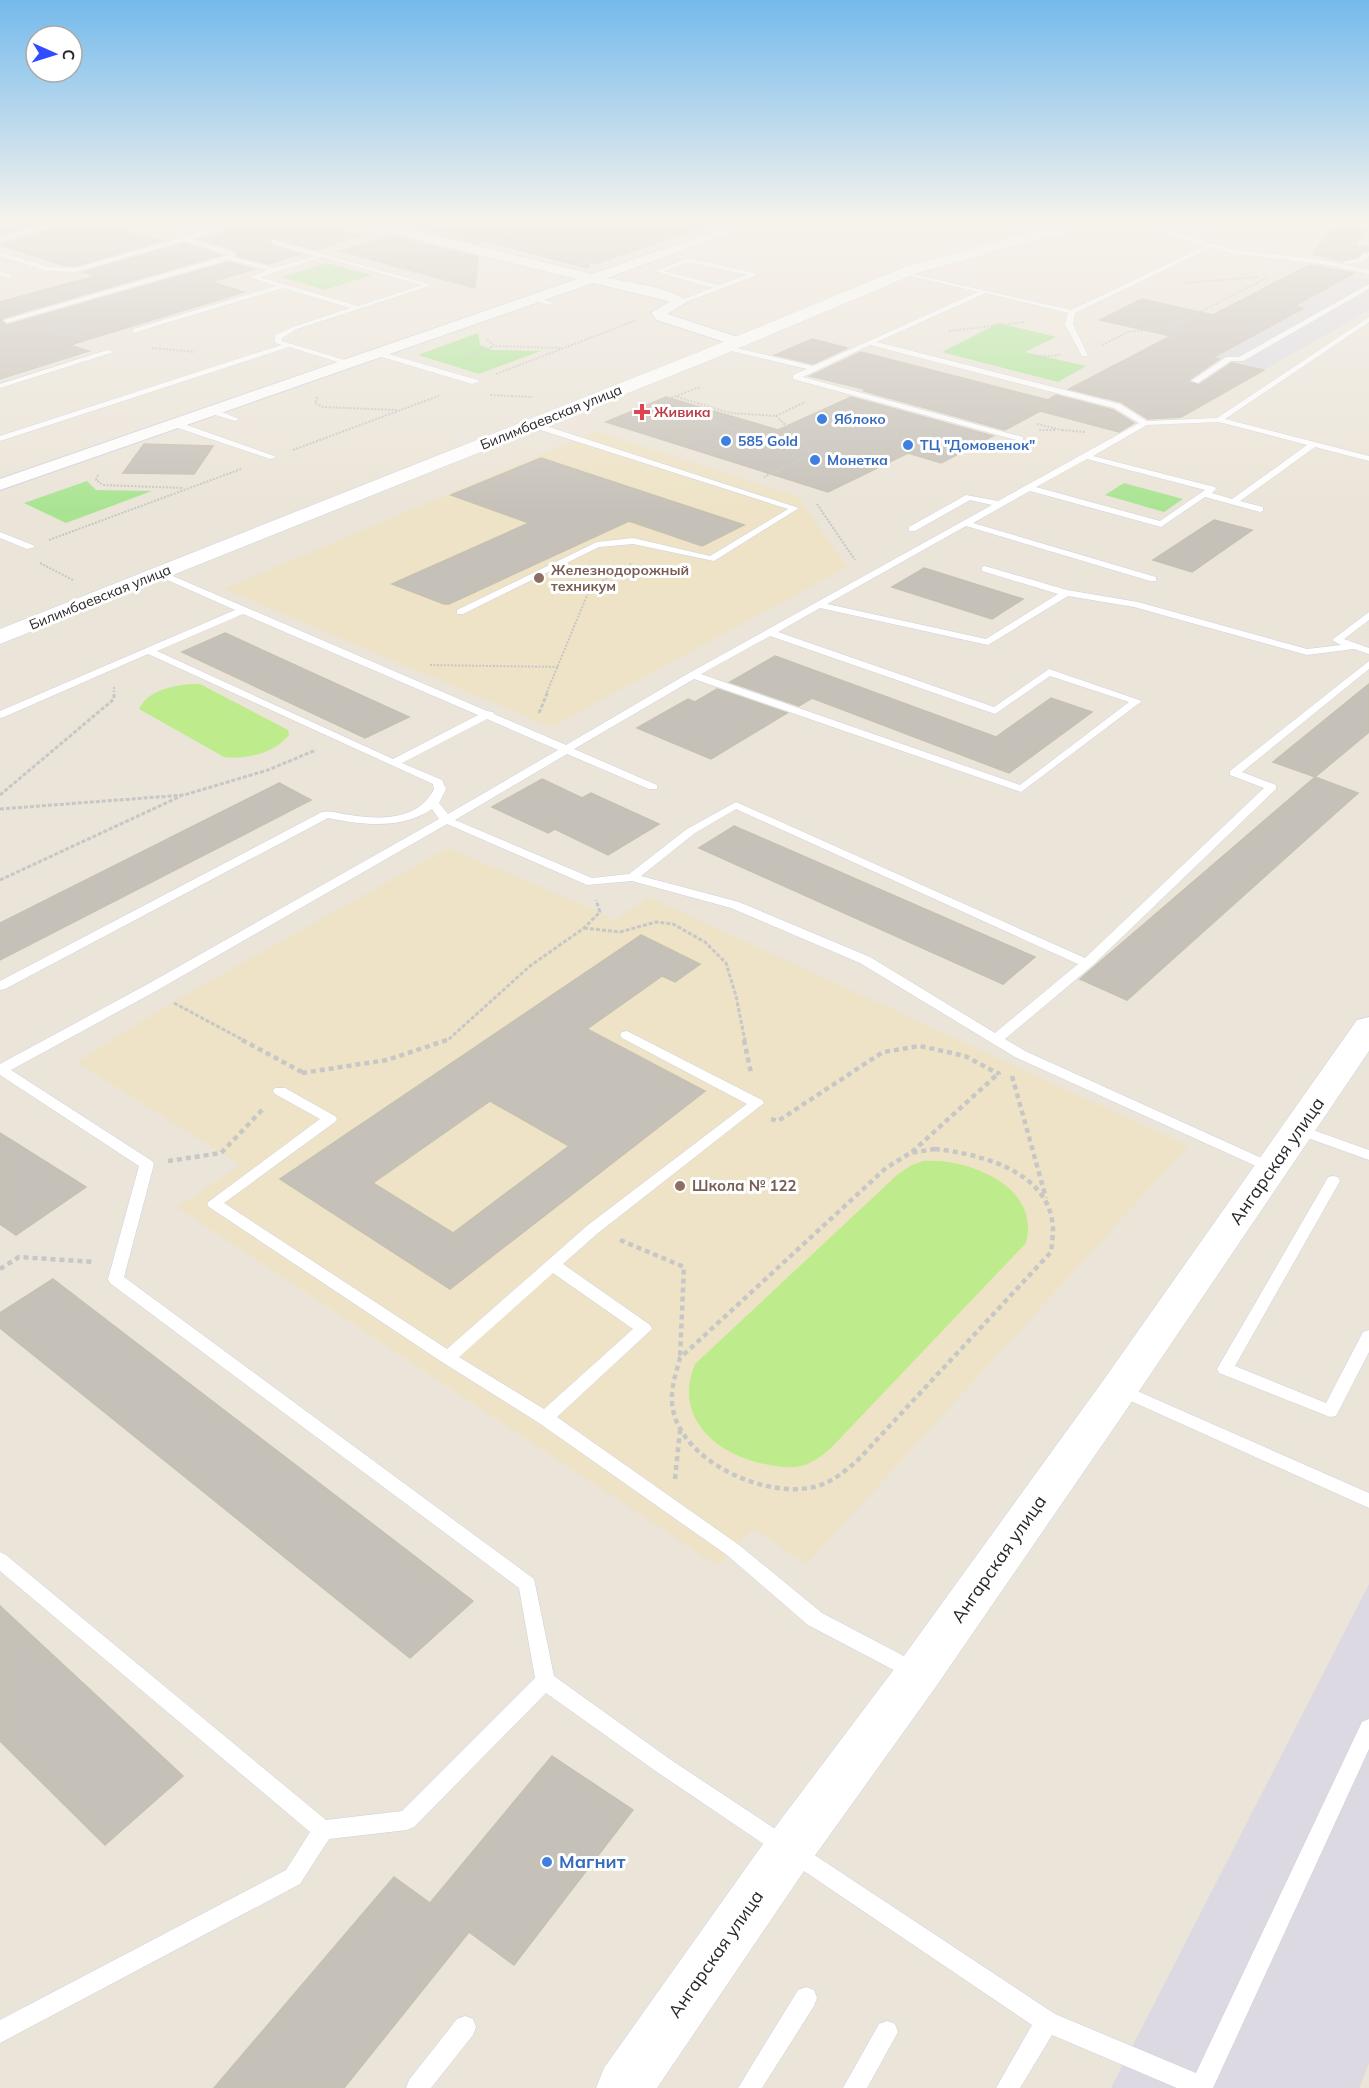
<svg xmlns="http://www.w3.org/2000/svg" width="1369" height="2088" viewBox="0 0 1369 2088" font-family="Mulish,sans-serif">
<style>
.industrial{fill:#ddd9e3}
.education{fill:#eee3c6}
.green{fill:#a9e492}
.pitch{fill:#beec8d}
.building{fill:#c6c1b8;stroke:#c6c0b2;stroke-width:1.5;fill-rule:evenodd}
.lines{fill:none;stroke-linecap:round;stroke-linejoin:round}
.service-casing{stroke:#cdd0e1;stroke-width:1}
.minor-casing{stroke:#cdd0e1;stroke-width:2}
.tertiary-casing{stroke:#cdd0e1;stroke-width:1}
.secondary-casing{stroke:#cdd0e1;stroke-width:1}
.path-far2{stroke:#c7c7c7;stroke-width:2;stroke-dasharray:2 1.5;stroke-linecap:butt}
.path-far1{stroke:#c7c7c7;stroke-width:3;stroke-dasharray:4 2;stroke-linecap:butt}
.path{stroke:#c7c7c7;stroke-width:4.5;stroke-dasharray:5 4;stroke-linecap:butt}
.service{fill:#fff;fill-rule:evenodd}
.minor{fill:#fff;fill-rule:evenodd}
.tertiary{fill:#fff;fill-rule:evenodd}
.secondary{fill:#fff;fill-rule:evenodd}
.health-dot{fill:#e0444e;stroke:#fff;stroke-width:2}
.shop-dot{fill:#3f7fe0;stroke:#fff;stroke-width:2}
.education-dot{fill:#8d6e63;stroke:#fff;stroke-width:2}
.labels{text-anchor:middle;stroke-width:6;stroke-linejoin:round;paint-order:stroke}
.far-health-label{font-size:14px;font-weight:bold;fill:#be3a42;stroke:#fff;text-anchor:start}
.far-street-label{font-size:14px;fill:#272727;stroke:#fff}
.far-shop-label{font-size:14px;font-weight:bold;fill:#366cbe;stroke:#fff;text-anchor:start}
.far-education-label{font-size:14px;font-weight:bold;fill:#785e54;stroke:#fff;text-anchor:start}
.education-label{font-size:15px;font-weight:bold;fill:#785e54;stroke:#fff;text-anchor:start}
.near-street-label{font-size:18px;fill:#272727;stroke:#fff}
.near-shop-label{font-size:18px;font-weight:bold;fill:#366cbe;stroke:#fff;text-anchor:start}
</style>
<rect width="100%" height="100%" fill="#ebe4d8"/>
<g class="industrial">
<polygon points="1305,266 1369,279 1369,310 1205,404 1094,376"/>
<polygon points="1369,1584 1369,2063 1359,2088 1111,2088"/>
</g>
<g class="education">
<polygon points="597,431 798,497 847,567 551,727 224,589"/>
<polygon points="448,848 600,912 613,921 649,897 1188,1146 807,1564 753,1529 718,1566 177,1207 240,1165 77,1062 173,1002"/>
</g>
<g class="green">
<polygon points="1142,219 1338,219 1169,226"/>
<polygon points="327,263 372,275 325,290 281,277"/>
<polygon points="999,323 1056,337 1025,352 1086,366 1058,382 942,352"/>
<polygon points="478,333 480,345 492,350 541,351 479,374 418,355"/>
<polygon points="87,481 96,490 152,491 66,523 24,503"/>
<polygon points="1124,483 1183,499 1164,512 1105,495"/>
</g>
<g class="pitch">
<path d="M 200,684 L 288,730 L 289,735 C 275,753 246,760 224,757 L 139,709 C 147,689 181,683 200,684 Z"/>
<path d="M 923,1161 C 969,1158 1041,1186 1026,1243 L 832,1447 C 823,1455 813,1463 801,1466 C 789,1469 776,1466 764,1464 C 715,1454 673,1417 695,1364 L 897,1175 L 910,1166 Z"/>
</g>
<g class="building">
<polygon points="0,219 58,219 0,235"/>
<polygon points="83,219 163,241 76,266 62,265 0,245"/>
<polygon points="262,219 296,219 361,235 315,250 272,238 269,242 270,245 301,254 269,264 237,256 237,251 199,239"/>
<polygon points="425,219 710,219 711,224 595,264 590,262 588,268 480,240 480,244 416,228 424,226"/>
<polygon points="1330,230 1364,230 1355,246 1369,247 1369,250 1363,251 1358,257 1341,261 1313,254"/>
<polygon points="392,236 478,257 475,288 340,251"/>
<polygon points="184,243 221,255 3,318 2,321 7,325 229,262 254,269 211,282 244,292 70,345 89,351 0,379 0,302 95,276 83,272"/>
<polygon points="1309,265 1354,273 1294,306 1304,308 1212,358 1219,359 1190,379 1189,382 1199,385 1232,363 1264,370 1181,417 1148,419 1121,402 1069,389 1171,336 1100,320 1142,299 1213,315"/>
<polygon points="812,339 847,348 813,364 775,355"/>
<polygon points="861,352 1048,400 1056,395 1113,410 1134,423 1119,432 1040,411 1005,430 864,391 868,390 810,376"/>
<polygon points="666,397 778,430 851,397 993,436 941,463 908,453 828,492 606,422"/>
<polygon points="144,444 213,446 194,474 123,473"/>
<polygon points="541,458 744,525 702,546 629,521 449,604 444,604 392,584 529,523 451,495"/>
<polygon points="1214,520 1252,530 1192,572 1153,560"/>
<polygon points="924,568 1023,599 992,619 892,587"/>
<polygon points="225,633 409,717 365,738 182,652"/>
<polygon points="775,656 996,737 1051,698 1092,712 1009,773 812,698 799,706 730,682"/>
<polygon points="1369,684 1369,732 1315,777 1273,762"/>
<polygon points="717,689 787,713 711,759 637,728 688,699 695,702"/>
<polygon points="1315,777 1358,793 1127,1000 1080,979"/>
<polygon points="542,779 582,798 591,793 659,824 608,855 555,829 548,833 492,807"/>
<polygon points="279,783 311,800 0,960 0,923"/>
<polygon points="734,826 1035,957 1003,984 699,848"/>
<path d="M 641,935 L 700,964 L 675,982 L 662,976 L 587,1029 L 705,1091 L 450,1289 L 280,1179 ZM 490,1101 L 569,1146 L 453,1233 L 373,1183 Z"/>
<polygon points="0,1133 86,1187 16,1235 0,1224"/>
<polygon points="53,1279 473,1601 410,1658 0,1328 0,1313"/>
<polygon points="0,1606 183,1776 105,1845 0,1741"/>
<polygon points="552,1756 633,1810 514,1965 469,1932 344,2088 214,2088 394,1877 430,1903"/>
</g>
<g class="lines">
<g class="service-casing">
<g id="service">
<polygon points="68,219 79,219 0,241 0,237"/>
<path d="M 246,219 L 256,219 L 191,239 L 236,253 L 233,257 L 275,268 L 315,256 L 271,243 L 273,240 L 432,285 L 297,329 L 282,338 L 282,341 L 351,362 L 351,366 L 289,347 L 0,441 L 0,436 L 281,345 L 275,342 L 275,335 L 293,327 L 350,308 L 283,288 L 133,333 L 133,329 L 276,286 L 250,277 L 268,270 L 229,260 L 6,323 L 4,320 L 229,255 L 184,241 L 76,272 L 47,271 L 0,256 L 0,252 L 48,267 L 76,268 ZM 322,257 L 422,285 L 358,306 L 260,277 Z"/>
<path d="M 1119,219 L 1129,219 L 1232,249 L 1329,261 L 1369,270 L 1369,274 L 1329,265 L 1231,253 L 1212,247 L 1075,313 L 1073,324 L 1088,356 L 1082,356 L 1065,324 L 1068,313 L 986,293 L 877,342 L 1120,404 L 1147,421 L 1217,418 L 1369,317 L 1369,322 L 1225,419 L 1369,456 L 1369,461 L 1315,447 L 1240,501 L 1263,507 L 1263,511 L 1260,512 L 1205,497 L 1161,527 L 1030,491 L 973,523 L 1156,577 L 1156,581 L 1150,581 L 966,526 L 827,604 L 986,639 L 1058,594 L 982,571 L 982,567 L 985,566 L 1067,590 L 1138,602 L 1307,649 L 1341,645 L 1332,640 L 1369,612 L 1369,620 L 1344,639 L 1369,648 L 1369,654 L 1354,649 L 1307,655 L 1134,607 L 1068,596 L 988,645 L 820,608 L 778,632 L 994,707 L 1049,669 L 1142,701 L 1021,792 L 694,679 L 574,749 L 657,785 L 657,789 L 649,789 L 567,754 L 455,820 L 592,878 L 629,874 L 687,829 L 736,802 L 1085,958 L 1264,788 L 1230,775 L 1230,771 L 1369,661 L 1369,669 L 1242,772 L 1276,785 L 1276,789 L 1092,966 L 1005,1039 L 1025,1051 L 1277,1165 L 1279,1168 L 1277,1171 L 1267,1171 L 1015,1057 L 860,963 L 731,908 L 632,881 L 587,885 L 447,824 L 156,991 L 11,1070 L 152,1161 L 154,1164 L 124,1277 L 534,1579 L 554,1676 L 671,1760 L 1055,2014 L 1196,2073 L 1362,1722 L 1369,1719 L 1369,1749 L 1213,2088 L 1177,2088 L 1052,2035 L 1020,2088 L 996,2088 L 1032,2025 L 657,1772 L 546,1693 L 414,1827 L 407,1830 L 329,1839 L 300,1884 L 0,2043 L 0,2020 L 286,1870 L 310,1832 L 0,1571 L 0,1552 L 6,1555 L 326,1820 L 402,1811 L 535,1678 L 519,1588 L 110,1283 L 108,1279 L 139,1166 L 0,1075 L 0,1064 L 146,985 L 439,819 L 432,809 C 401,830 362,825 328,818 L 5,989 L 0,990 L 0,981 L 322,812 C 331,810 341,814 350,815 C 381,820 419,820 434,789 L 433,784 L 148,654 L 4,717 L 0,718 L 0,711 L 235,610 L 156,575 L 154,573 L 159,570 L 487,711 L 493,712 L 494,714 L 566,745 L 689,673 L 992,505 L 970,500 L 915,531 L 909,531 L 909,527 L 966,495 L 998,501 L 1139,423 L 1114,408 L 870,345 L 803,377 L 1023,437 L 1023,441 L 1020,441 L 793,379 L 793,375 L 807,369 L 723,349 L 723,345 L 813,366 L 978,292 L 903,274 L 903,272 L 1071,310 L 1206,246 ZM 1219,422 L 1307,445 L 1232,499 L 1212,493 L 1216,489 L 1215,487 L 1093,456 L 1147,425 ZM 1087,459 L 1205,490 L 1160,521 L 1036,487 ZM 243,614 L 478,715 L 393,759 L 157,651 ZM 770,636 L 995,714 L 1050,676 L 1129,702 L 1020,785 L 701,674 ZM 487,719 L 558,750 L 448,814 L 439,803 L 446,789 L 442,780 L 402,763 ZM 736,809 L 1078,964 L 995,1033 L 870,957 L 739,902 L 641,876 L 695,833 Z"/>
<polygon points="1369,223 1369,227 1176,231 1173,229 1176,227"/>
<polygon points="1369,252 1369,256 1363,262 1346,264 1343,262 1359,259 1363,253"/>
<path d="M 689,258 L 754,273 L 757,275 L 680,304 L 678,301 L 713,288 L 654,271 ZM 689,262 L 747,275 L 719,285 L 664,271 Z"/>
<polygon points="0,271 11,275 12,276 9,278 0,275"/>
<polygon points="1369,284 1369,289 1243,361 1231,361 1198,383 1191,381 1226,357 1239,357"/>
<polygon points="535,297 551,302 552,303 549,305 533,300"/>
<polygon points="107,350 114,352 0,388 0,384"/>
<polygon points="378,351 478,380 479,382 472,384 375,355 374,353"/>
<polygon points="209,409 215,409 239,419 235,421 209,413"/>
<polygon points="172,422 178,422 277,457 270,459 172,426"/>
<polygon points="531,423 537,423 799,508 714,561 633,544 599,547 463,614 457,614 457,610 597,542 633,538 710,556 788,509 531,427"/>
<polygon points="0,532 33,545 35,547 27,549 0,538"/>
<path d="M 627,1031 L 762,1100 L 764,1103 L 598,1233 L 563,1264 L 650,1325 L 652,1329 L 557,1417 L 739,1545 L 822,1613 L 921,1665 L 924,1671 L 921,1677 L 914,1679 L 907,1677 L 808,1625 L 727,1555 L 539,1423 L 442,1362 L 209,1207 L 207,1203 L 320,1119 L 275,1094 L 273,1091 L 275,1088 L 285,1088 L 335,1116 L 337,1119 L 335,1122 L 224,1203 L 447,1349 L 588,1225 L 747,1104 L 622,1038 L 620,1035 L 622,1032 ZM 553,1273 L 633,1329 L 544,1409 L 459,1357 Z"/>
<polygon points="1299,1125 1369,1150 1369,1160 1294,1133 1292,1130"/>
<polygon points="1333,1176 1338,1177 1340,1181 1235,1366 1326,1403 1363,1332 1369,1330 1369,1352 1336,1416 1330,1417 1219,1373 1217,1369 1326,1181 1328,1177"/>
<polygon points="1119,1383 1369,1493 1369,1508 1113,1393 1111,1389 1113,1385"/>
<polygon points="806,1987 814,1990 817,1998 814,2006 762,2088 738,2088 798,1990"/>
<polygon points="465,2016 473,2019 476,2027 473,2035 431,2088 406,2088 409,2080 457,2019"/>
<polygon points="887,2021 895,2024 898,2032 867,2088 843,2088 879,2024"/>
</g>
</g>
<g class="minor-casing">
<path id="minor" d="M 345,219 L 368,219 L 592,274 L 749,219 L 768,219 L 607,278 C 627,282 675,288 687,302 L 667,314 L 744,339 L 747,342 L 744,345 L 734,345 L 657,320 L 651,313 L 669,302 L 664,300 L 593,283 L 0,490 L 0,479 L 577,279 L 346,222 Z"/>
</g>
<g class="tertiary-casing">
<polygon id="tertiary" points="1369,1017 1369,1051 1133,1400 935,1688 806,1868 657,2088 596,2088 604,2068 770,1834 901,1660 1105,1378 1357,1020"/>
</g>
<g class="secondary-casing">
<polygon id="secondary" points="1087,219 1116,219 1114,222 1039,239 917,273 708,361 0,644 0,629 696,353 905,267 1031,232"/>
</g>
<g class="path-far2">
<polyline points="1183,283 1260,277"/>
<polyline points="48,331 83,337"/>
<polyline points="949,331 1025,322"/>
<polyline points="487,340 495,346 563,348"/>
<polyline points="1102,345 1128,332 1171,327 1268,277"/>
<polyline points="152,348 195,352"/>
<polyline points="467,356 494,346"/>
<polyline points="1020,358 1060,355"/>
<polyline points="496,374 637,320"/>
<polyline points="490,395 533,397"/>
<polyline points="317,397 315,403 323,407 397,410"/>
<polyline points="677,397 730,413 776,416 805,402"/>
<polyline points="668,399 700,387"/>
<polyline points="653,404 813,453 764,477"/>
<polyline points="776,416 812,451"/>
<polyline points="1037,424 1062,430"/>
<polyline points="1039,430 1055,430"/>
<polyline points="1062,430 1085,432"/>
<polyline points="293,450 441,395"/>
<polyline points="98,475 96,480 103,485 183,488"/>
<polyline points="817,504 855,560"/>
<polyline points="49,540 241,469"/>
<polyline points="40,563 73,580"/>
<polyline points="430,665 558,667"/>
<polyline points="114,687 114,692"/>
<polyline points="547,692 588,593 604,580 631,564"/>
</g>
<g class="path-far1">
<polyline points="539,713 548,691"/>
<polyline points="0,795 114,699 114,691"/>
<polyline points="0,809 184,795 268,770 316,750"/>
<polyline points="0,880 181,796"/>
<polyline points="584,928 620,932 656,922 673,924 705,942 726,963 736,996 745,1041"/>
<polyline points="174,1003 245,1041"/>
<polyline points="443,1041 449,1039 530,966 584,928 600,912 596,900"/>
</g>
<g class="path">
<polyline points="242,1040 302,1072"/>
<polyline points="744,1040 751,1073"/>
<polyline points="302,1073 387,1060 447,1040"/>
<polyline points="1012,1076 1046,1198"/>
<polyline points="771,1119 778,1121 883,1052 920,1046 965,1056 999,1074"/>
<path d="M 935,1149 C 980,1154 1051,1171 1053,1229 C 1053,1236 1052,1244 1051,1252 L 857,1461 C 844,1472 831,1483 814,1487 C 764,1499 677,1460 672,1403 C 671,1387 676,1373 680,1358 L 886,1168 L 910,1153 Z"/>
<polyline points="912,1152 1000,1072"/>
<polyline points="168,1161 221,1153 264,1108"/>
<polyline points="620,1240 684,1267 680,1357"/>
<polyline points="0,1269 19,1257 95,1262"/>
<polyline points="675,1479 680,1430"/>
</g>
<use href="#service" class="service"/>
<use href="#minor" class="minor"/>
<use href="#tertiary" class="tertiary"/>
<use href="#secondary" class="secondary"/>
</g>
<linearGradient id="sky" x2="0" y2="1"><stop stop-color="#74baec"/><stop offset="0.43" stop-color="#f6f3ed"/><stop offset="1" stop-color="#f6f3ed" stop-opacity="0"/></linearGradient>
<rect width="1369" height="512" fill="url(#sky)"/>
<path class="health-dot" d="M639 403h6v6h6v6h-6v6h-6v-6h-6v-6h6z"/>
<g class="shop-dot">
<circle cx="822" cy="419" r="6"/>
<circle cx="726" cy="441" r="6"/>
<circle cx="908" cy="445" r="6"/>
<circle cx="815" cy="460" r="6"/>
<circle cx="547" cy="1862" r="6"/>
</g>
<g class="education-dot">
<circle cx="539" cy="578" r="6"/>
<circle cx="680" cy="1186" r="6"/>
</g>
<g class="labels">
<g class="far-health-label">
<text x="654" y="417">Живика</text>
</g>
<g class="far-street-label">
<text transform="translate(551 417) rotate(-22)" y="5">Билимбаевская улица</text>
<text transform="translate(100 597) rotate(-22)" y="5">Билимбаевская улица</text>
</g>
<g class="far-shop-label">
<text x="834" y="424">Яблоко</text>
<text x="738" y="446">585 Gold</text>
<text x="920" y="450">ТЦ "Домовенок"</text>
<text x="827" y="465">Монетка</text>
</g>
<g class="far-education-label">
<text x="551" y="575">Железнодорожный<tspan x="551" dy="16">техникум</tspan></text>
</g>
<g class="education-label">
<text x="692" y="1191">Школа № 122</text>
</g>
<g class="near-street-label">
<text transform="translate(1277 1161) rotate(-55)" y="6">Ангарская улица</text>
<text transform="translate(999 1559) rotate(-55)" y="6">Ангарская улица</text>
<text transform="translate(716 1954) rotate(-55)" y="6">Ангарская улица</text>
</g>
<g class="near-shop-label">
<text x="559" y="1868">Магнит</text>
</g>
</g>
<g transform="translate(54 54) rotate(93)"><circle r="28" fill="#ffffff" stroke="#a9a9a9" stroke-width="1.5"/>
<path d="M0-4.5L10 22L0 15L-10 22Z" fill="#314bff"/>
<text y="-9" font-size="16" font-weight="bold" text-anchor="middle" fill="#272727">С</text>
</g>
</svg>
